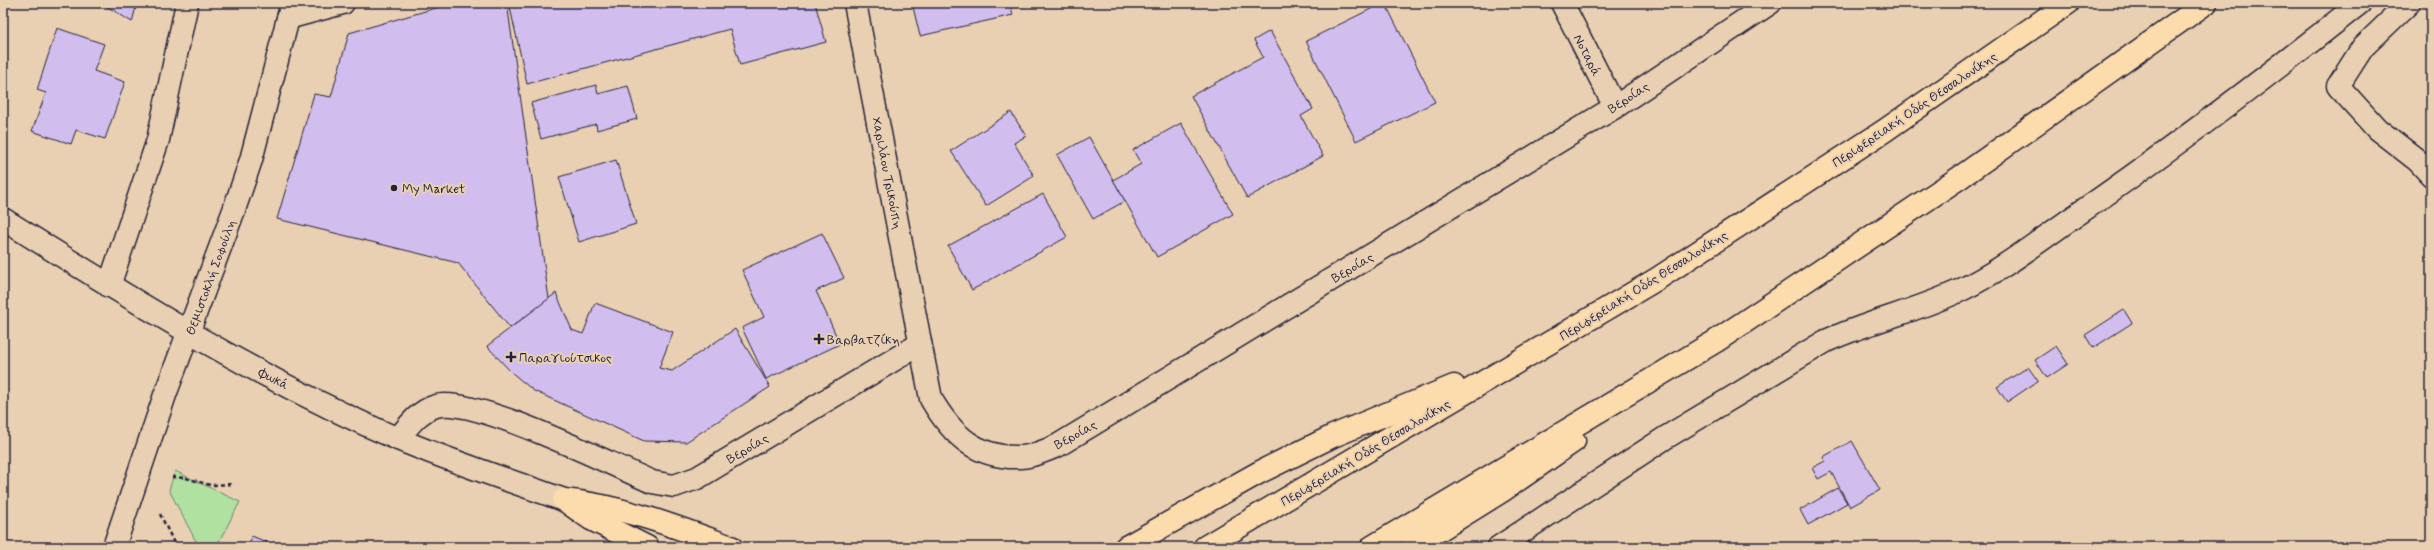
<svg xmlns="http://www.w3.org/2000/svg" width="2434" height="550" viewBox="0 0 2434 550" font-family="Mynerve,sans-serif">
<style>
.green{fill:#b1e1a1;stroke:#6a826e}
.building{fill:#d1beef;stroke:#22223b}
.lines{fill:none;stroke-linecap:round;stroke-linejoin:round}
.pedestrian-casing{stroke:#22223b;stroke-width:25}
.minor-casing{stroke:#22223b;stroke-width:25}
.secondary-casing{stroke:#22223b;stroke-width:25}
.trunk-casing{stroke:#22223b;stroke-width:25}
.path{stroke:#22223b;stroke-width:2.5;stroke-dasharray:4 3;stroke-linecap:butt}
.pedestrian{stroke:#ead0b2;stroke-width:22}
.minor{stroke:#ead0b2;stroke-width:22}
.secondary{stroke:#ead0b2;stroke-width:22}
.trunk{stroke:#fcdcac;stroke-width:22}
.poi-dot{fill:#22223b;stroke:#ead0b2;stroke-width:1.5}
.labels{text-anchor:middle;stroke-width:4;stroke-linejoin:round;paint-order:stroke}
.street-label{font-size:13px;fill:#22223b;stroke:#ead0b2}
.poi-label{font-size:13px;fill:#22223b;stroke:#ead0b2;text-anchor:start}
</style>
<rect width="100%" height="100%" fill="#ead0b2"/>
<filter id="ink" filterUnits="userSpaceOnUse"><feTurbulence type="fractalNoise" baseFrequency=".025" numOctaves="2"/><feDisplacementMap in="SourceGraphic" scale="8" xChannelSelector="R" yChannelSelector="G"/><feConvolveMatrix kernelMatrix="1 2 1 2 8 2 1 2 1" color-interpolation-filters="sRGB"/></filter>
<g filter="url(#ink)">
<polygon class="green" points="175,471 240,502 216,547 199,547 169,490"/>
<g class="building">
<polygon points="102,3 137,3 132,22 103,4"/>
<polygon points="453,3 507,3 549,299 510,328 458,263 277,219 314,94 331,97 349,33"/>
<polygon points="509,3 815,3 826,42 740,65 730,29 527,84"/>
<polygon points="912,3 1010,3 1013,15 920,36"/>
<polygon points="1383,3 1385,3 1435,102 1356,141 1306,41"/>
<polygon points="57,28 104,44 94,71 125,82 105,139 76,130 71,144 32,131 46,93 37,90"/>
<polygon points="1270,31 1313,109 1301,116 1323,156 1247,198 1191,96 1263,57 1254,40"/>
<polygon points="3,39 5,39 3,71"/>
<polygon points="596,85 598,94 628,86 637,119 597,130 596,124 541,139 531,103"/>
<polygon points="1011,112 1026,136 1014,143 1034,176 986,206 951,151"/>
<polygon points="1181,123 1233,214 1157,257 1113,180 1141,164 1133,150"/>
<polygon points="1089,137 1125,201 1093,219 1057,155"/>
<polygon points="616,160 636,224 579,242 559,177"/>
<polygon points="1043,194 1067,237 972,290 948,246"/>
<polygon points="822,233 844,278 816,291 840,344 766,379 742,328 764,317 742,270"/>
<polygon points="556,293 572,330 583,334 595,303 673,332 659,368 672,371 735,329 770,387 686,442 644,441 534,391 511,372 487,346"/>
<polygon points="2124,310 2132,323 2093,348 2085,335"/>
<polygon points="2056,346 2068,364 2047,378 2035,360"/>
<polygon points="2028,367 2038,381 2007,402 1997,387"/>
<polygon points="1852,441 1880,490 1850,507 1831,472 1818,479 1812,468 1825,461 1823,457"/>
<polygon points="1838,488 1847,503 1808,525 1800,510"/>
<polygon points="252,536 278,547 248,547"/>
</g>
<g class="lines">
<g class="pedestrian-casing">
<polyline id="pedestrian" points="288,18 343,3"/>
</g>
<g class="minor-casing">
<g id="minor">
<path d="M 855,3 L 931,399 C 952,435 977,459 1021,457 C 1033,457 1046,450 1057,446 L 1615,107 L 1770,3"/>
<polyline points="1562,3 1615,107"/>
<polyline points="2409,3 2363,47 2338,86 2377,129 2417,160 2431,175"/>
<polyline points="109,286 158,140 187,3"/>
<path d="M 398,439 C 409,425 419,411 436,406 C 473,395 612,465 652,482 L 674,486 L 697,478 L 920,344"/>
<polyline points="114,547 165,395 234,210 251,160 292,3"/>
<path d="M 1499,547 L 1665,438 L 1826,341 C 1870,321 1917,311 1961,290 C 2003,270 2040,240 2078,214 C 2175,147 2268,76 2360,3"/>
</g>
</g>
<g class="secondary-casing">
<path id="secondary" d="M 3,219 C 130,299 259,379 398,439 C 452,462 509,480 564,500"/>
</g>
<g class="trunk-casing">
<g id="trunk">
<path d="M 564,500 C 622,506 676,527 731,547"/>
<polyline points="567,502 591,519 647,547"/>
<polyline points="1126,547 1260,472 1333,436 1454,386"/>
<polyline points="1205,547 1657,279 1884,131 2068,3"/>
<polyline points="1372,547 1716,341 1962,176 2206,3"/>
<polyline points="1412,547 1502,491 1574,441"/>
</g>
</g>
<g class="path">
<polyline points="172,477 186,478 210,485 234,484"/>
<polyline points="160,514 176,547"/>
</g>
<use href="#pedestrian" class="pedestrian"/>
<use href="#minor" class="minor"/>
<use href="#secondary" class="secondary"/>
<use href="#trunk" class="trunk"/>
</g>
</g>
<g class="poi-dot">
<circle cx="394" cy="188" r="4"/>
<path d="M817 333h4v4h4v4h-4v4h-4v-4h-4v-4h4z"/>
<path d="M509 351h4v4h4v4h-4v4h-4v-4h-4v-4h4z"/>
</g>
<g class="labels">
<g class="street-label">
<text transform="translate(1588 55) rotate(63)" y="5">Νοταρά</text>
<text transform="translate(1628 97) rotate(-33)" y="5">Βεροίας</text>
<text transform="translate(1914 109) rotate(-34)" y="5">Περιφερειακή Οδός Θεσσαλονίκης</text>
<text transform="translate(888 173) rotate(79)" y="5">Χαριλάου Τρικούπη</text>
<text transform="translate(1352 267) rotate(-31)" y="5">Βεροίας</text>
<text transform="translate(210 277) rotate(-70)" y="5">Θεμιστοκλή Σοφούλη</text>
<text transform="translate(1643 285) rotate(-32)" y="5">Περιφερειακή Οδός Θεσσαλονίκης</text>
<text transform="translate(274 378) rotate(28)" y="5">Φωκά</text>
<text transform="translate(1075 434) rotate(-29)" y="5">Βεροίας</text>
<text transform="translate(747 448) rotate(-31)" y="5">Βεροίας</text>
<text transform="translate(1365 452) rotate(-31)" y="5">Περιφερειακή Οδός Θεσσαλονίκης</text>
</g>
<g class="poi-label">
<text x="402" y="193">My Market</text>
<text x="827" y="344">Βαρβατζίκη</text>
<text x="519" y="362">Παραγιούτσικος</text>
</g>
</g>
<rect width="2434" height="550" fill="none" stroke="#ead0b2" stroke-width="16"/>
<rect x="8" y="8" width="2418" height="534" fill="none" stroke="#22223b" stroke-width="1.5" filter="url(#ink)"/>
</svg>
